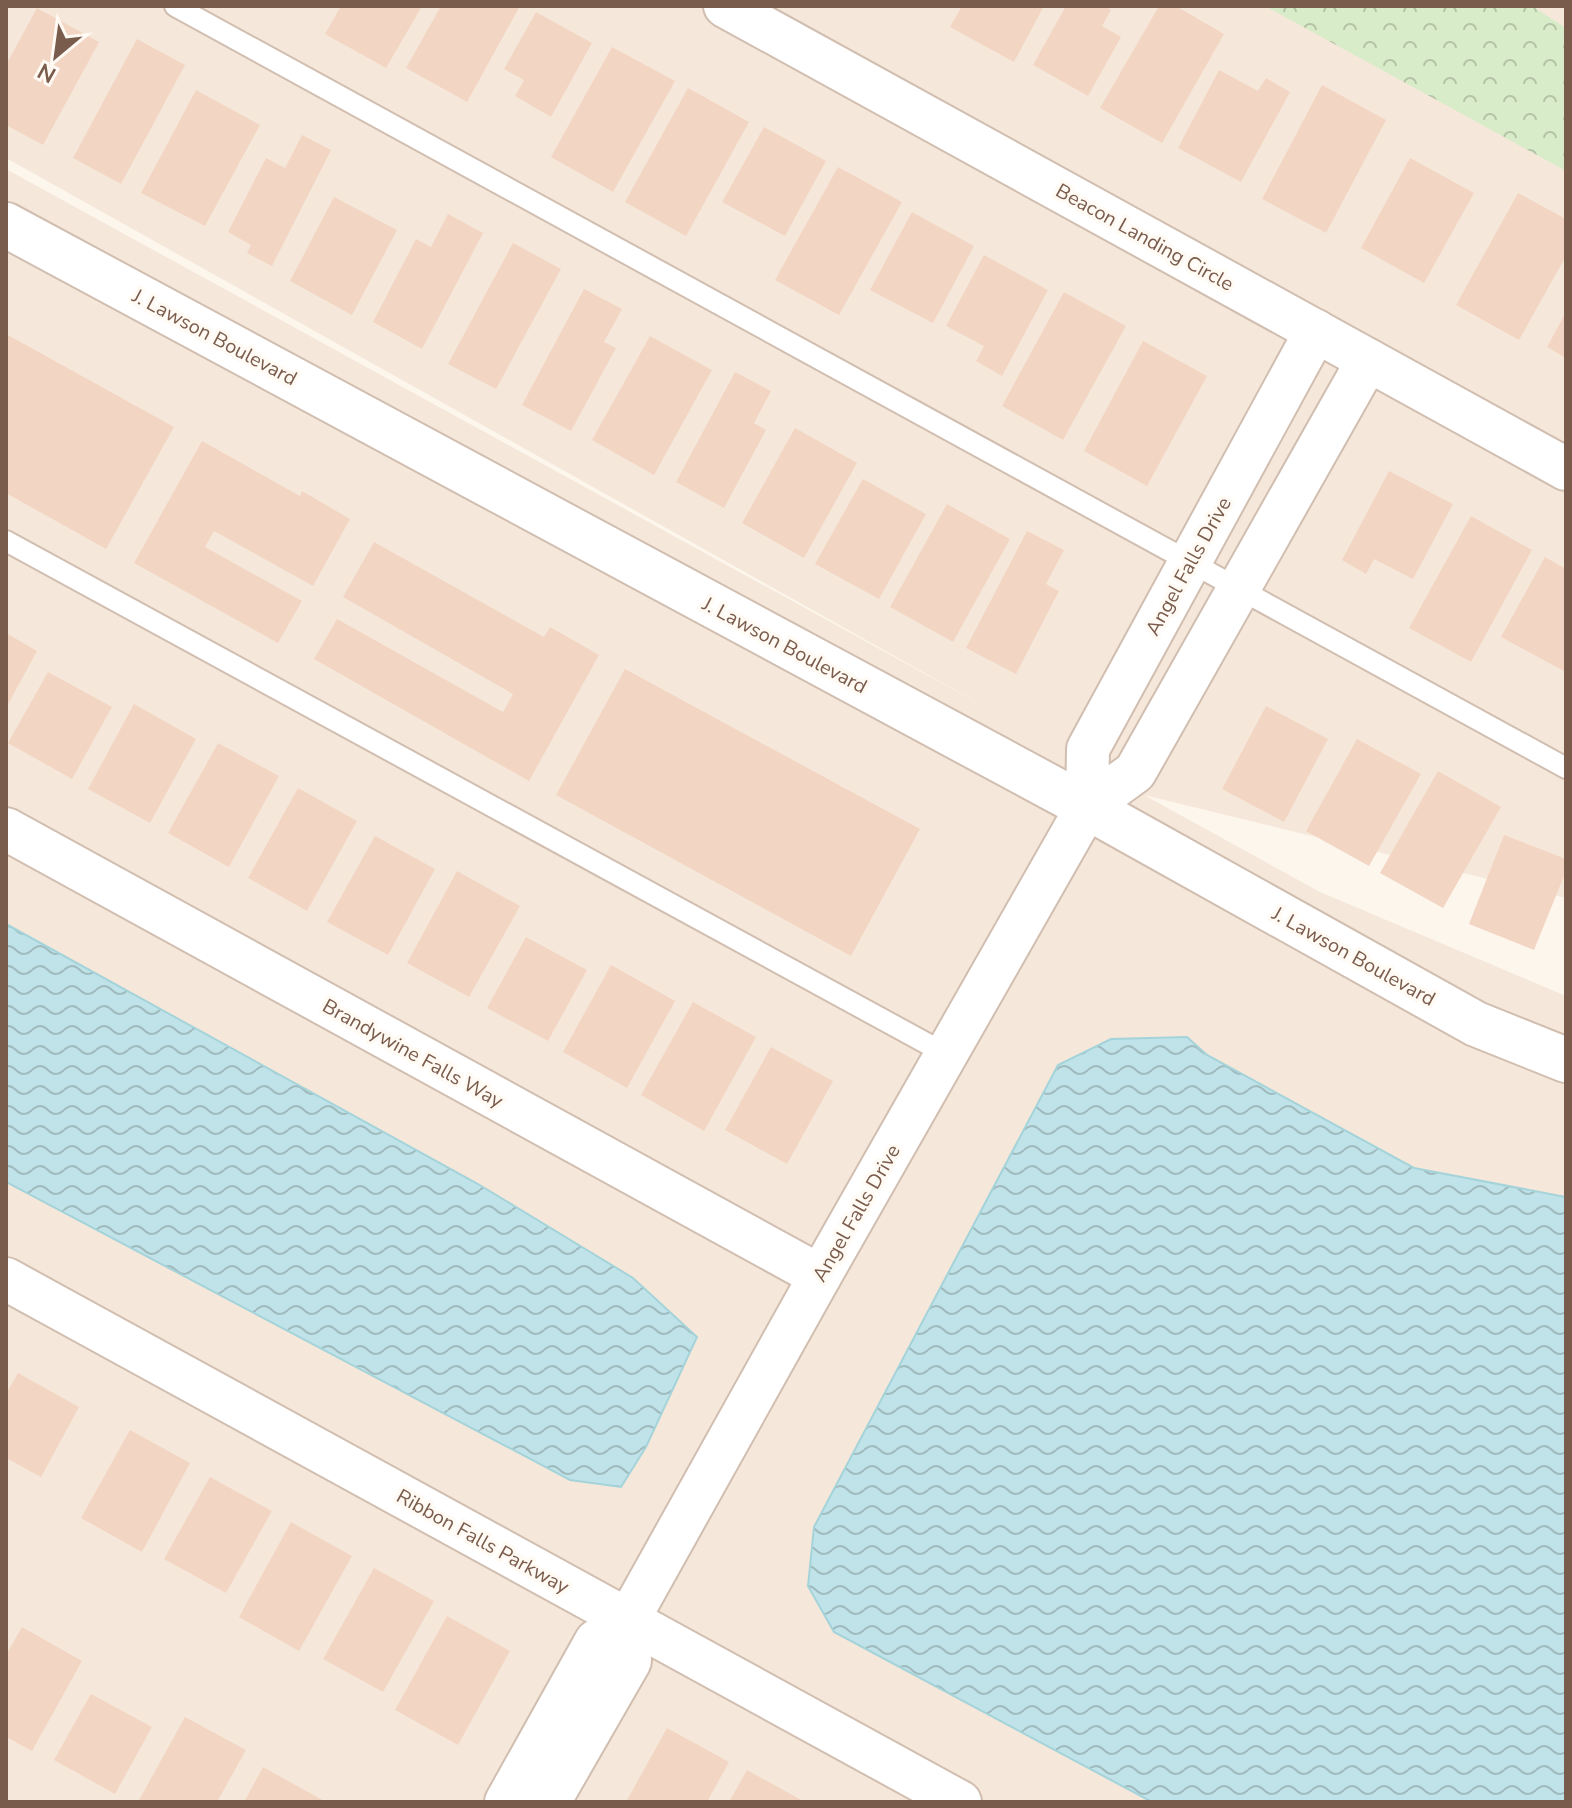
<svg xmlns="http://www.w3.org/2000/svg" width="1572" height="1808" viewBox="0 0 1572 1808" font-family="'Nunito Sans',sans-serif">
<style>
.residential{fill:#f5e8da}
.forest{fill:url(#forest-crowns)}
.water{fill:url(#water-waves);stroke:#a5d3da;stroke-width:2}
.building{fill:#f3d5c3}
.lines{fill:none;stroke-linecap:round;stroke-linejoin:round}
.service-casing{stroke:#d1beb0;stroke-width:24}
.minor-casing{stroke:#d1beb0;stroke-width:46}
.tertiary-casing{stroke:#d1beb0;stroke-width:48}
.service{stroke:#fff;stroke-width:20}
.minor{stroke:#fff;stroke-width:42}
.tertiary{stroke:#fff;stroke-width:44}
.labels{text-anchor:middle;stroke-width:7;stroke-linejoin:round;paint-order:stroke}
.street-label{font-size:20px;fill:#7a5c4d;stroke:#fffaf3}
</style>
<defs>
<pattern id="forest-crowns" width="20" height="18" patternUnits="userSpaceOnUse" patternTransform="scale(2)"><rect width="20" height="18" fill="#d8ecc9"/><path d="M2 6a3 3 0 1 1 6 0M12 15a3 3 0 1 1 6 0" fill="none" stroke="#b4c2a5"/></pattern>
<pattern id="water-waves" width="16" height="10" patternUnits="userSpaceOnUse" patternTransform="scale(2)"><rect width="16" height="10" fill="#bfe3e8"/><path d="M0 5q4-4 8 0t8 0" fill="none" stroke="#a0bbbe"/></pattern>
</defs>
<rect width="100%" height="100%" fill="#fdf6ec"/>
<polygon class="residential" points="6,6 1566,6 1566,898 1144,795 1320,892 1566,996 1566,1802 6,1802 6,169 998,714 6,158"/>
<polygon class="forest" points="1265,6 1532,6 1566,28 1566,171"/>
<g class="water">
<polygon points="6,924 478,1184 633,1278 697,1337 646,1447 621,1487 570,1480 6,1182"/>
<polygon points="1187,1037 1207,1055 1414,1168 1566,1197 1566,1802 1152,1802 834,1632 808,1586 814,1527 1058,1065 1111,1039"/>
</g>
<g class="building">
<polygon points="341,6 422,6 386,68 325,34"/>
<polygon points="441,6 520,6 467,102 406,68"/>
<polygon points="962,6 1044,6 1014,62 950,27"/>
<polygon points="1066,6 1105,6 1111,10 1102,26 1121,37 1088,96 1033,65"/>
<polygon points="1159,6 1176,6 1224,34 1162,143 1100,108"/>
<polygon points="37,8 99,42 43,145 6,125 6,65"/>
<polygon points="536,12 592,43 551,117 515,96 524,80 504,69"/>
<polygon points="137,39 185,65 121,184 73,158"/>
<polygon points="612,47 675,81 613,192 551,157"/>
<polygon points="1219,70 1258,91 1266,78 1290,92 1241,182 1178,148"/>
<polygon points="1322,85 1386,120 1326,233 1262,199"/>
<polygon points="688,88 749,122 686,236 625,202"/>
<polygon points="196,90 260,125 205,226 141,193"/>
<polygon points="764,127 826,161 785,236 722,202"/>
<polygon points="302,135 331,150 272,266 247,253 251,245 228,232 266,158 285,168"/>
<polygon points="1410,158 1474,193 1424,283 1361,248"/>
<polygon points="838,167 902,202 839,315 775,280"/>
<polygon points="1518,193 1566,219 1566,256 1519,340 1456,305"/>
<polygon points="334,197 397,230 352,315 290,281"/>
<polygon points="912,212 974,246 933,323 870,290"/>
<polygon points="448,214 483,233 422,349 373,322 416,239 431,247"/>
<polygon points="513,243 561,269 496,389 448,364"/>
<polygon points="984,255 1048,290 1002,376 976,361 984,346 946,326"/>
<polygon points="584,289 622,309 604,342 616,348 571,431 522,405"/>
<polygon points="1064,292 1126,326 1063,440 1002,406"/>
<polygon points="1566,312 1566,358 1547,347"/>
<polygon points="6,334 174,427 106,549 6,493"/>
<polygon points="650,336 712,370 654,475 592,440"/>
<polygon points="1143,341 1207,376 1147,486 1084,451"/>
<polygon points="735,372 771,391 754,423 766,430 724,508 676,482"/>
<polygon points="795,428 857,463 804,558 742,523"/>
<polygon points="202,441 300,496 302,491 350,519 313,586 214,531 205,547 302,601 278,643 134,563"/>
<polygon points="1389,471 1453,504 1413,579 1374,559 1366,574 1342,560"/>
<polygon points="863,479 926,514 879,599 815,564"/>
<polygon points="947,504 1010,539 953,642 890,607"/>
<polygon points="1471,516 1532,550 1471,662 1409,628"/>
<polygon points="1027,531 1064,550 1046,584 1059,591 1016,674 966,648"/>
<polygon points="374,542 544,637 550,627 599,655 529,781 314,659 337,619 503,712 513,694 343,597"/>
<polygon points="1545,557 1566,569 1566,667 1564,671 1501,637"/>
<polygon points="6,633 37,651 6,708"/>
<polygon points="625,669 920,829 851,956 556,795"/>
<polygon points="48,672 112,707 72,779 8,743"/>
<polygon points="134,704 196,739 150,823 88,789"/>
<polygon points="1266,706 1328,739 1284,822 1222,789"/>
<polygon points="1357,739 1421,774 1369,866 1306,831"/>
<polygon points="218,743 279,776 229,867 168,833"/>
<polygon points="1438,771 1501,807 1443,908 1380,873"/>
<polygon points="298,788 357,821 307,911 248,878"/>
<polygon points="1504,835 1566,859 1566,871 1534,950 1469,924"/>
<polygon points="375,836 435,869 388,955 327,922"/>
<polygon points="457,871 520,906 469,997 407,963"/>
<polygon points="526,937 587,970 548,1041 487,1008"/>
<polygon points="611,965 675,1001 627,1088 563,1052"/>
<polygon points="693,1002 756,1037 704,1131 641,1095"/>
<polygon points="771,1047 833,1081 787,1164 725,1130"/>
<polygon points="18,1373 79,1407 41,1477 6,1458 6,1394"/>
<polygon points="130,1430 190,1463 142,1552 81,1518"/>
<polygon points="210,1477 272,1511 226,1593 164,1559"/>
<polygon points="291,1522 352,1556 299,1651 239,1617"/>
<polygon points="374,1568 434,1601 383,1692 323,1659"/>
<polygon points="447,1616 510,1651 458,1745 395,1710"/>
<polygon points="22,1627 82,1661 32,1751 6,1737 6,1655"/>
<polygon points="91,1694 152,1727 115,1794 54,1760"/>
<polygon points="185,1717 246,1750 217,1802 138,1802"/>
<polygon points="667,1728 729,1762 707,1802 626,1802"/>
<polygon points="263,1767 326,1802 244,1802"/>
<polygon points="747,1770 805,1802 729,1802"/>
</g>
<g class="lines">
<g class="service-casing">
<g id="service">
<polyline points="175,6 1566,768"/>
<polyline points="6,541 946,1054"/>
</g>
</g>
<g class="minor-casing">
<g id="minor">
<polyline points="725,6 1566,469"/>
<polyline points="1087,807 1088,749 1316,331"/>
<polyline points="6,829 820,1276"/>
<polyline points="6,1279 960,1802"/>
<polyline points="506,1802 596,1641 628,1620 820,1276 1087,807 1135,772 1368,360"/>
<polyline points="549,1802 630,1661 628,1620"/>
</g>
</g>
<g class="tertiary-casing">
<polyline id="tertiary" points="6,225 1087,807 1476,1024 1566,1060"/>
</g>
<use href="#service" class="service"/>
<use href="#minor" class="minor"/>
<use href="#tertiary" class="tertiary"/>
</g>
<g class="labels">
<g class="street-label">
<text transform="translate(1145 237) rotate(29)" y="7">Beacon Landing Circle</text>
<text transform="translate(215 337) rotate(28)" y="7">J. Lawson Boulevard</text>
<text transform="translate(1188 566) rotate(-61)" y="7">Angel Falls Drive</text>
<text transform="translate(785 645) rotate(28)" y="7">J. Lawson Boulevard</text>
<text transform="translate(1354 956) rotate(29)" y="7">J. Lawson Boulevard</text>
<text transform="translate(413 1053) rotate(29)" y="7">Brandywine Falls Way</text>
<text transform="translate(856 1213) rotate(-60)" y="7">Angel Falls Drive</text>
<text transform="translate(483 1541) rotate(29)" y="7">Ribbon Falls Parkway</text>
</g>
</g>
<rect width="1572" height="1808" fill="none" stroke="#7a5c4d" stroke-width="16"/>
<g transform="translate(56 56) rotate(209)" stroke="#fffaf3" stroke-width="6" paint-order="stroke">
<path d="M0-6L14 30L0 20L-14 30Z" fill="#7a5c4d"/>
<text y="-12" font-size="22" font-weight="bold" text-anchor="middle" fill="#7a5c4d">N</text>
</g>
</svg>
